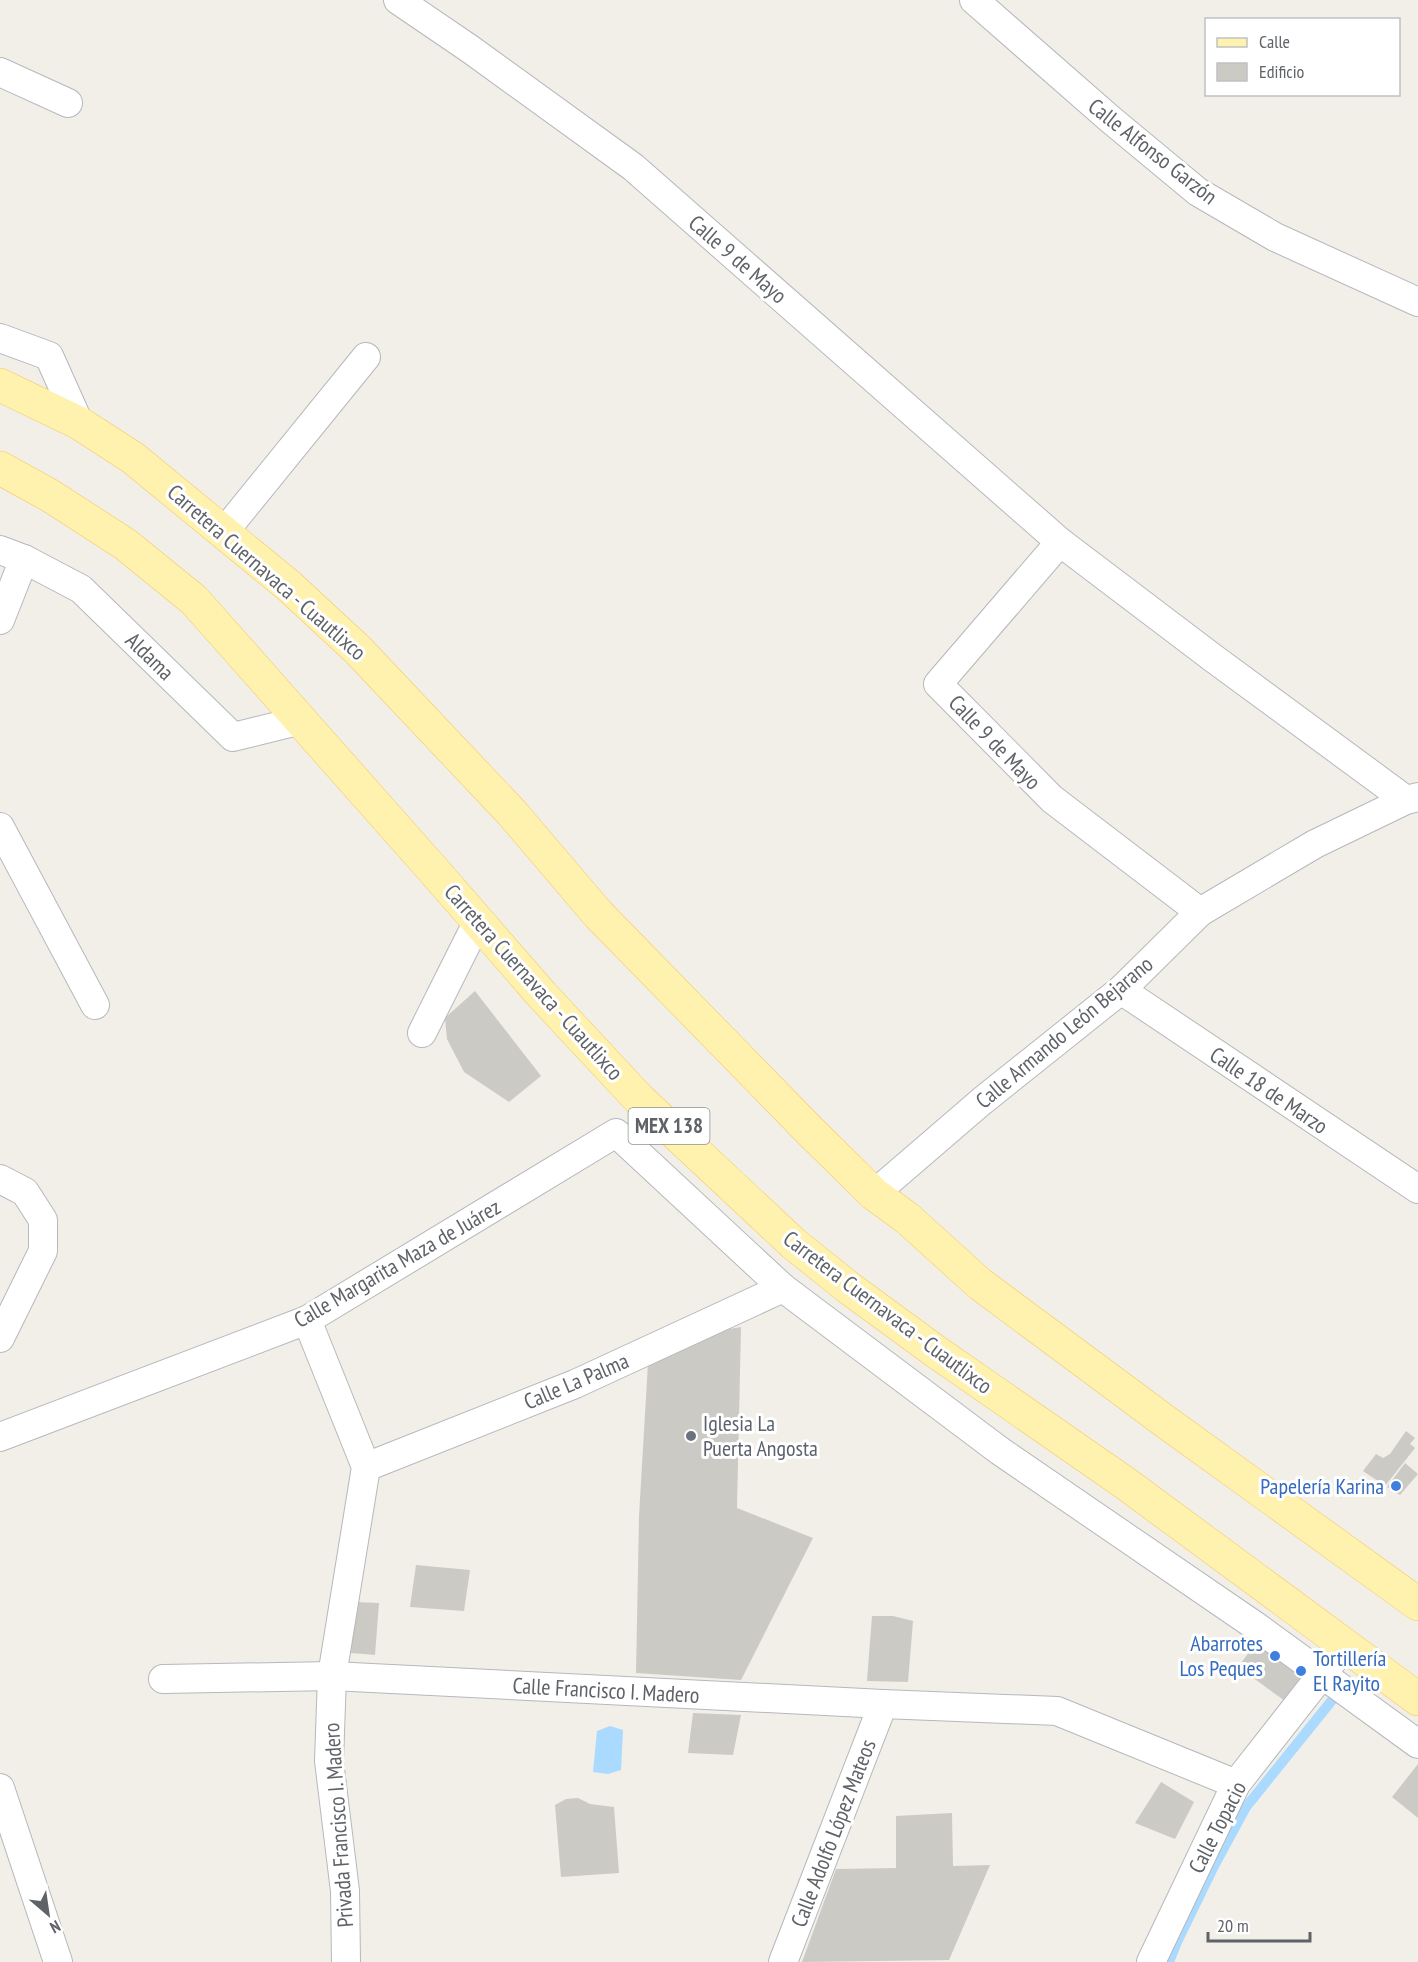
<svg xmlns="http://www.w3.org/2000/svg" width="1418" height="1962" viewBox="0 0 1418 1962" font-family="'PT Sans Narrow',sans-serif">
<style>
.water{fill:#aadaff}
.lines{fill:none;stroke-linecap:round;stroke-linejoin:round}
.stream{stroke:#aadaff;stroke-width:10}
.building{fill:#cccac5}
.minor-casing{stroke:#b5b8bc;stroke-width:30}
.primary-casing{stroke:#f2c960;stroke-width:34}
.minor{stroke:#fff;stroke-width:28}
.primary{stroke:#fff2af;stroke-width:33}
.worship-dot{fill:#6b7280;stroke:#fff;stroke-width:2}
.shop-dot{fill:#3f7fe0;stroke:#fff;stroke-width:2}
.labels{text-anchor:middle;stroke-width:6;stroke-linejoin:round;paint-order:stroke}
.shield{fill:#fff;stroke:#8f9295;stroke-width:1.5}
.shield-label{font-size:21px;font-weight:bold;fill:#5f6368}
.street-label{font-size:22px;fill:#5f6368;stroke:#fff}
.worship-label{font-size:22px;fill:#5b616d;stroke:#fff;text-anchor:start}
.shop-label{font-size:22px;fill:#366cbe;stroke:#fff;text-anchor:end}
</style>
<rect width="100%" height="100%" fill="#f1efe8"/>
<polygon class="water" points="610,1726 623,1730 621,1770 608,1774 593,1772 597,1731"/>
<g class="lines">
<polyline class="stream" points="1169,1962 1177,1942 1214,1866 1246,1807 1333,1699"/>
</g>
<g class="building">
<polygon points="475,991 541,1076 509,1102 464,1072 447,1039 445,1018"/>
<polygon points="741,1327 737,1508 813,1538 741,1680 636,1673 639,1516 648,1363 705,1333"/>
<polygon points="1406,1431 1415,1438 1410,1444 1415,1448 1385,1486 1363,1471 1376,1454 1383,1458 1390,1454"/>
<polygon points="1405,1463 1418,1474 1400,1495 1387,1487"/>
<polygon points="416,1565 470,1570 464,1611 410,1607"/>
<polygon points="355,1602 379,1603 375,1655 351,1653"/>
<polygon points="872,1616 893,1616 913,1621 908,1682 867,1681"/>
<polygon points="1259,1639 1308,1674 1285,1701 1238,1667"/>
<polygon points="693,1713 741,1715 733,1755 688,1753"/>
<polygon points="1418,1764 1418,1818 1392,1797"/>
<polygon points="1161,1782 1194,1802 1175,1839 1135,1823"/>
<polygon points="578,1798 590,1804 614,1807 619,1873 561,1877 555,1805 566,1799"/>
<polygon points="952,1813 953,1866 990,1865 949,1960 802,1962 836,1869 896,1868 896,1816"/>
</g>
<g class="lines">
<g class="minor-casing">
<g id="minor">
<polyline points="398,0 470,49 633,167 1060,542 1213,658 1406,800"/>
<polyline points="974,0 1110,119 1198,192 1275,237 1418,302"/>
<polyline points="0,72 68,103"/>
<polyline points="0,338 49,356 79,423"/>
<polyline points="224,532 366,357"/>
<polyline points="1060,542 938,684 1052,799 1200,912"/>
<polyline points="0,550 24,559 81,589 233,737 302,720"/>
<polyline points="0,620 24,559"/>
<polyline points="0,827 95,1005"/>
<polyline points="1121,990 1418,1189"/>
<polyline points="422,1033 478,921"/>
<polyline points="0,1179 25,1192 43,1220 43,1251 0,1338"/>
<polyline points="874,1194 982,1101 1121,990 1200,912 1315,844 1406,800 1418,797"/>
<polyline points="307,1320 366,1467 332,1676 329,1761 345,1891 346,1962"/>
<polyline points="0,1437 307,1320 616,1133 783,1288 1000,1451 1257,1627 1418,1744"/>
<polyline points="366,1467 575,1384 783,1288"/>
<polyline points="163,1679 332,1676 883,1704 1057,1711 1236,1784"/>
<polyline points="0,1788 58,1962"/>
<polyline points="783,1962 883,1704"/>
<polyline points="1151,1962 1236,1784 1334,1659"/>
</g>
</g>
<g class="primary-casing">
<g id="primary">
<polyline points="0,385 79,423 133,458 289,586 358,650 512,813 598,914 809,1130 874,1194 907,1218 980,1284 1170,1425 1418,1604"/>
<polyline points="0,468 49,495 125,544 194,600 435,872 542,995 639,1099 794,1244 849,1288 935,1351 1125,1483 1418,1699"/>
</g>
</g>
<use href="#minor" class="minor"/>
<use href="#primary" class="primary"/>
</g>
<circle class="worship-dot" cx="691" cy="1436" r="6"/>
<g class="shop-dot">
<circle cx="1396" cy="1486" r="6"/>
<circle cx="1275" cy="1656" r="6"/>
<circle cx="1301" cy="1671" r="6"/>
</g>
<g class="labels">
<rect class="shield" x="628.5" y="1108" width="81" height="36" rx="4.5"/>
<g class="shield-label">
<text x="669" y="1133">MEX 138</text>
</g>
<g class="street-label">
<text transform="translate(1153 151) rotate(38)" y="8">Calle Alfonso Garzón</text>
<text transform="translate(738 259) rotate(41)" y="8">Calle 9 de Mayo</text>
<text transform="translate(267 572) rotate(41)" y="8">Carretera Cuernavaca - Cuautlixco</text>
<text transform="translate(150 656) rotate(44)" y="8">Aldama</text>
<text transform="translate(995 742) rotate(46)" y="8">Calle 9 de Mayo</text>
<text transform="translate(534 982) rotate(48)" y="8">Carretera Cuernavaca - Cuautlixco</text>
<text transform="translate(1064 1032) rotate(-40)" y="8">Calle Armando León Bejarano</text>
<text transform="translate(1269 1090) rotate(34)" y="8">Calle 18 de Marzo</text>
<text transform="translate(397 1263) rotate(-30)" y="8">Calle Margarita Maza de Juárez</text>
<text transform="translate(888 1312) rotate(37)" y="8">Carretera Cuernavaca - Cuautlixco</text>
<text transform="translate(576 1381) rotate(-23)" y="8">Calle La Palma</text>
<text transform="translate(606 1690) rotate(3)" y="8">Calle Francisco I. Madero</text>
<text transform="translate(338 1825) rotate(-94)" y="8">Privada Francisco I. Madero</text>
<text transform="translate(1217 1827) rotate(-63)" y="8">Calle Topacio</text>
<text transform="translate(833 1833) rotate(-69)" y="8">Calle Adolfo López Mateos</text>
</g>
<g class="worship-label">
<text x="703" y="1431">Iglesia La<tspan x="703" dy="25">Puerta Angosta</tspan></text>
</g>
<g class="shop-label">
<text x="1384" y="1494">Papelería Karina</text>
<text x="1263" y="1651">Abarrotes<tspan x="1263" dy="25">Los Peques</tspan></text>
<text x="1313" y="1666" text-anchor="start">Tortillería<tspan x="1313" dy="25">El Rayito</tspan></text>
</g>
</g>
<rect x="1205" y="18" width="195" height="78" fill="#ffffff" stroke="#bfc1c3" stroke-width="1.5"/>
<rect x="1217" y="38" width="30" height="9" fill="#fff2af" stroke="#bfc1c3" stroke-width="1.5"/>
<text x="1259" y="48" font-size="18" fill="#5f6368">Calle</text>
<rect x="1217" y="63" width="30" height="18" fill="#cccac5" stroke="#bfc1c3" stroke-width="1.5"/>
<text x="1259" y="78" font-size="18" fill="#5f6368">Edificio</text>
<g transform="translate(48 1914) rotate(151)" stroke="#ffffff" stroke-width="4.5" paint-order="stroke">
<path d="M0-4.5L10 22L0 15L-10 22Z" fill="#5f6368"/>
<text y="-9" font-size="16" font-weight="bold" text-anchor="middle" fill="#5f6368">N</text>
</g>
<path d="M1208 1932v9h102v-9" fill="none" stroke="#5f6368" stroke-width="3"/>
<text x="1217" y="1932" font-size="18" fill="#5f6368" stroke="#ffffff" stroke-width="4.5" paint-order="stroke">20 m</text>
</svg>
